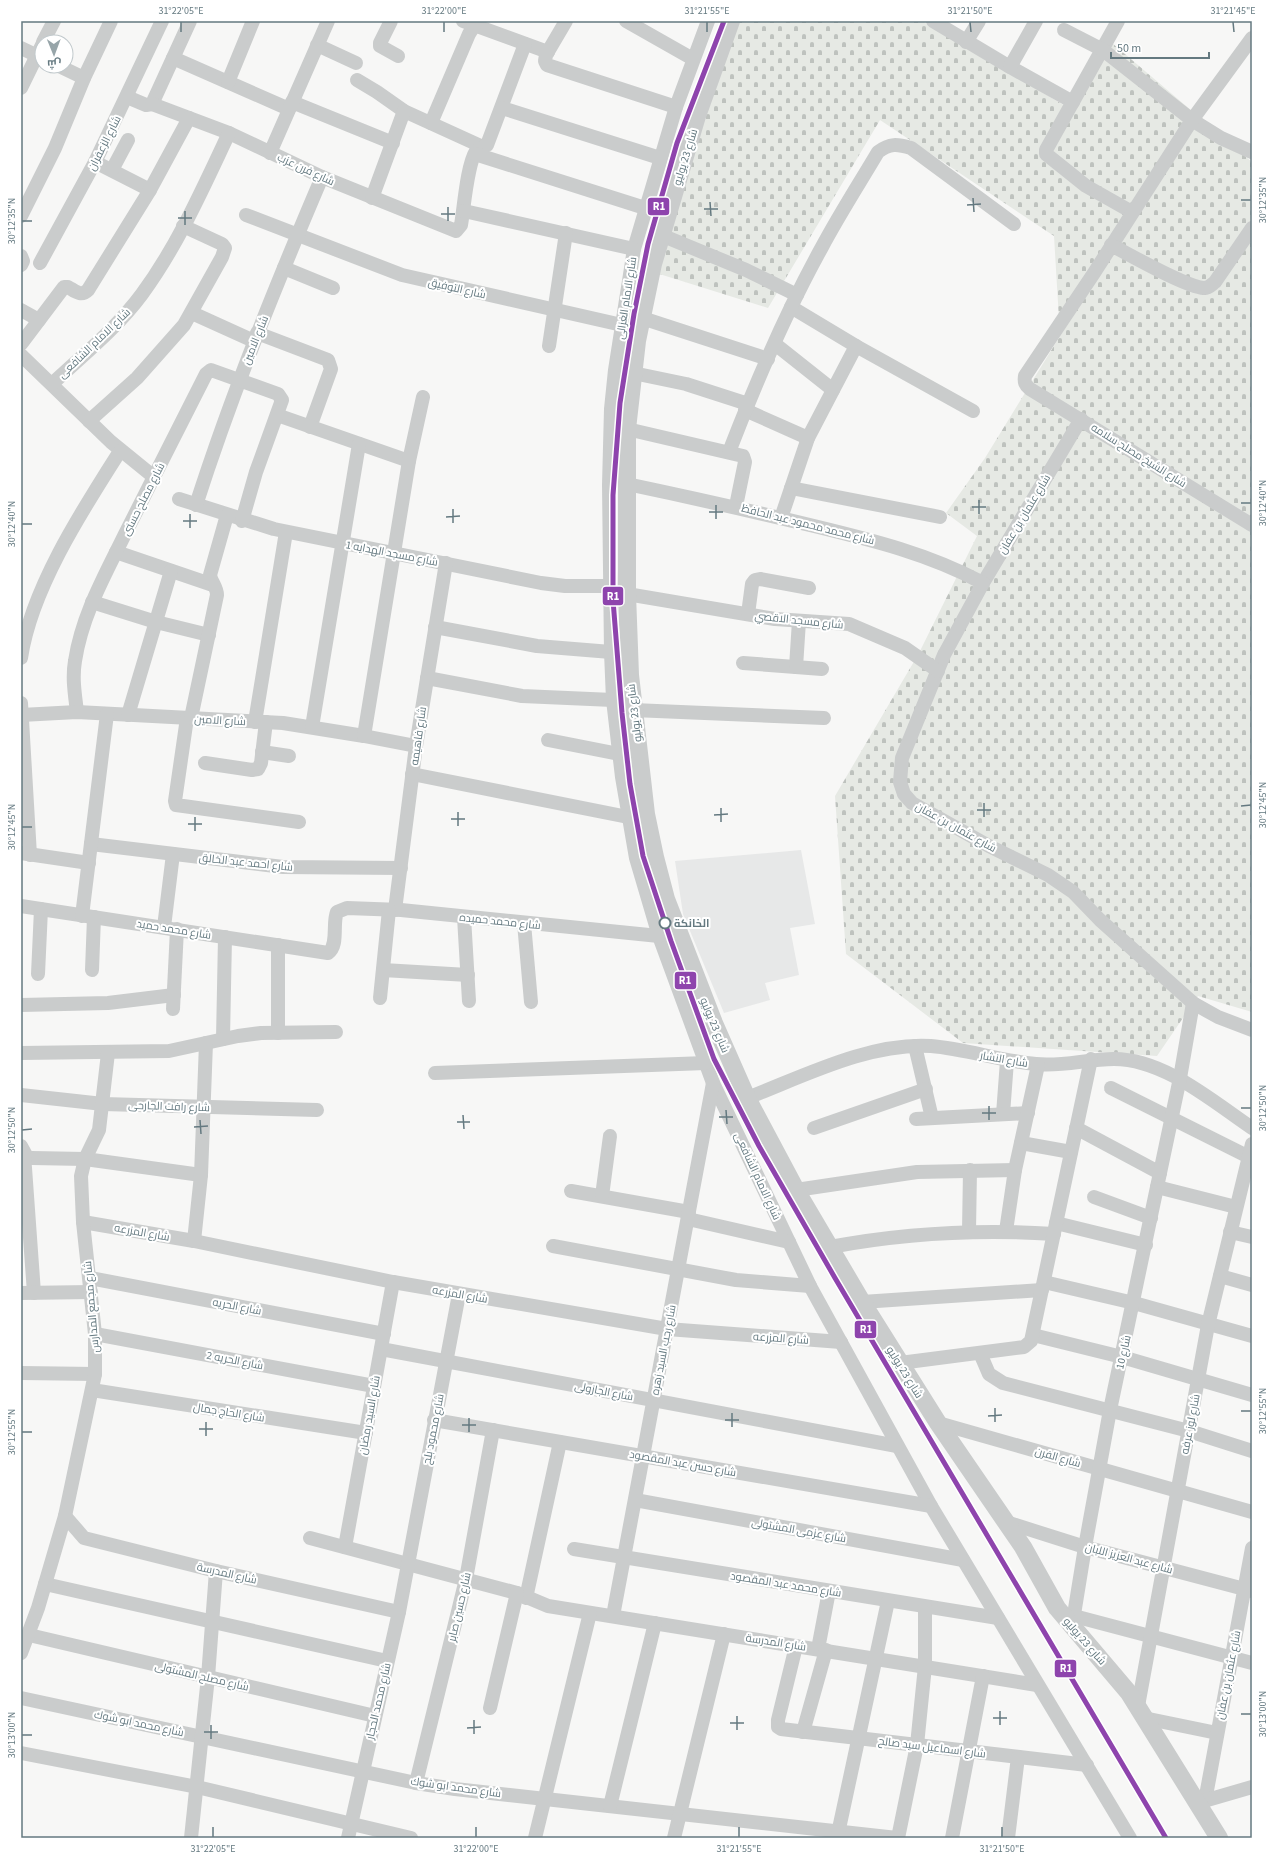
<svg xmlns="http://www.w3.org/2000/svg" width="1273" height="1859" viewBox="0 0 1273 1859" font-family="'Source Sans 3',Cairo,sans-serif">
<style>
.built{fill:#e7e8e8}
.cemetery{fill:url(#cemetery-stones)}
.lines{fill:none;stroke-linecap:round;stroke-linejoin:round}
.minor{stroke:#cacccc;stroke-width:14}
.tertiary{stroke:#cacccc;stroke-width:18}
.rail-1-casing{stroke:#fff;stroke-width:8}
.rail-1{stroke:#8e44ad;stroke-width:5}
.ticks{fill:none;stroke:#647980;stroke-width:1.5}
.stop-dot{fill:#fff;stroke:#647980;stroke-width:2}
.labels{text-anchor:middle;stroke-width:4;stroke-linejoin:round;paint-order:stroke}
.street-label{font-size:11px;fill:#647980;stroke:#fff}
.stop-label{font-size:11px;font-weight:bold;fill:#647980;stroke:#fff;text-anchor:start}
.line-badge{stroke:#fff;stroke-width:1.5}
.badge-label{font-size:11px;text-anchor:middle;font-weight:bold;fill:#fff}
.neatline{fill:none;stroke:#647980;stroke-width:1.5}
.ticks-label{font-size:10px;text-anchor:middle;fill:#647980}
</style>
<defs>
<pattern id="cemetery-stones" width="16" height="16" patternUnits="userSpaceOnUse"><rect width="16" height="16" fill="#e6e9e4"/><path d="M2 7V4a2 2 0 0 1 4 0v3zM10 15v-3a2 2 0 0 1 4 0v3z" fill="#bec2be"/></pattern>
</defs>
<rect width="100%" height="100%" fill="#f7f7f6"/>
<polygon class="built" points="801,850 815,924 790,928 799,975 765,983 770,1000 724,1013 683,914 675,861"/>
<polygon class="cemetery" points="737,21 922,21 1072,110 1112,43 1252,162 1252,1012 1198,996 1157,1056 963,1043 846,954 835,796 919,653 977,536 946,513 985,458 1060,336 1054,236 880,120 768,308 653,272"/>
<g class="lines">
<g class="minor">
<polyline points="391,21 380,43 380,46 398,56"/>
<polyline points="463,21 548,52"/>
<polyline points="566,21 546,55 545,61 547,65 676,107"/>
<polyline points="626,21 693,59"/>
<polyline points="708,21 676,107 634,249 615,370 611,409 609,485 611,652 613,700 622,777 636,858 659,936 713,1083 810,1286 931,1506 1130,1838"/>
<polyline points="933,21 1010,67 1073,102"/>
<polyline points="1118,21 1046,150 1046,154 1086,186 1132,212"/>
<polyline points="1064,30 1103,50 1192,120 1221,138 1252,152"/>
<path d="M 1252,38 L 1192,120 L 1094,273 L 1025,376 C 1024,382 1025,385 1030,389 L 1252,525"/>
<polyline points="43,42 54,21"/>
<polyline points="966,42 979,21"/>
<polyline points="317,45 356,63"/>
<polyline points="21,48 42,58"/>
<polyline points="173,58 289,109"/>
<polyline points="59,66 84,78"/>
<polyline points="1010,67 1036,21"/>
<polyline points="357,80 377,92 404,111 483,147"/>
<polyline points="228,82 253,21"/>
<polyline points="21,88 42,45"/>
<polyline points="127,97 146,105 152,104 190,21"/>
<polyline points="292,102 393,143"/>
<path d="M 152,104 L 229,133 L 322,177 L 456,231 L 461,225 C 464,208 467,165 476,151 C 479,148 483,147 487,145 L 525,44"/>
<polyline points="502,108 660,158"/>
<polyline points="431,123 469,34 477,21"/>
<polyline points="270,153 328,21"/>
<polyline points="475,154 645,208"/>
<polyline points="95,162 150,190"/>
<polyline points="112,170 128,140"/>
<polyline points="372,198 404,111"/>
<polyline points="464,211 634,249"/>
<polyline points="246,215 402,275 622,325"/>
<polyline points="21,216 55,148 84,78 111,21"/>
<polyline points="661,235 746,270 797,295"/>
<path d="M 1111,245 C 1130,255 1186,287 1204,288 C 1209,288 1211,285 1215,282 L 1252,228"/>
<polyline points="21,256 23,261 21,265"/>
<polyline points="40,263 95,162 162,21"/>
<polyline points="284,268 333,288"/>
<polyline points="791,307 856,346 973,411"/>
<polyline points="21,310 39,320"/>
<polyline points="192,313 254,341"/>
<polyline points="642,318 768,359"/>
<polyline points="257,333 328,360 331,369 310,427"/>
<path d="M 21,344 L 64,287 L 68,287 C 75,291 81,297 88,290 L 150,190 L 189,118"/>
<polyline points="775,344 833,390"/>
<polyline points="549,346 566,233"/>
<polyline points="21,355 111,442 154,477"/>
<polyline points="633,373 686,384 748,404"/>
<path d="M 52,384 C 83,355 117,328 142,294 C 178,245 203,188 229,133"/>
<polyline points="745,410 808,438"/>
<polyline points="277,415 409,461"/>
<polyline points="1081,419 983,583 944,655 902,758 900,782 904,794 912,803 989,846 1048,875 1073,892 1100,920 1193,1003 1218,1017 1252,1030"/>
<polyline points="89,421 137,378 184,325 222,257 225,248 222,244 183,226"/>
<polyline points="627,429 743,456 745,462 736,506"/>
<path d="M 729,452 C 756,382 786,312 822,247 C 839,215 859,184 878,152 C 890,143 897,144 911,148 L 1014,224"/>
<path d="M 627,484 C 689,497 751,511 814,526 C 872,540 929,554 983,583"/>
<polyline points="791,488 940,517"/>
<polyline points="179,499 274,529 541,583 565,586 609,586"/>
<path d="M 196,505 C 232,393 276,285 322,177"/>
<polyline points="781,518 808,438 856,346"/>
<polyline points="116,552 213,585"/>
<polyline points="627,594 775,619 849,624 905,648 938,671"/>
<polyline points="92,602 156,622 209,635"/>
<polyline points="748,614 752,584 755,580 760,579 809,588"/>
<polyline points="435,627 537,646 611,652"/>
<path d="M 21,658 C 31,589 83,509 120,451"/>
<polyline points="743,663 822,669"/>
<polyline points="796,667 799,621"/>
<polyline points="427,678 522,696 613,700"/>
<polyline points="21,703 30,855"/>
<polyline points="633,710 824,718"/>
<path d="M 77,712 C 75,695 72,678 75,661 C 82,615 105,575 125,534 C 152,481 179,428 206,374 L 211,370 L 278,394 L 282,400 L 256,472 L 242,521"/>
<polyline points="21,715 77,712 283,723 364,736 416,746"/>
<polyline points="128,715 171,571"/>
<polyline points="187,718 175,801 176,805 299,822"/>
<path d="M 191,718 L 217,595 C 217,587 211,582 210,575 L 227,515"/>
<polyline points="255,722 286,532"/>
<polyline points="312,727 359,444"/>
<polyline points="364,736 409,461 423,397"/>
<polyline points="548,740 619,754"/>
<polyline points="262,752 289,756"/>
<polyline points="205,763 252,770 258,769 261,763 266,722"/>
<polyline points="412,774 628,817"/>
<polyline points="91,844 283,867 401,868"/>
<polyline points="21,853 89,863"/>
<path d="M 21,906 L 328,953 C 339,946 332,923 337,912 L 347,908 L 401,910 L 659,936"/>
<polyline points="395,910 416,746 446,563"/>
<polyline points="82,916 107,714"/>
<polyline points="464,917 469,1001"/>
<polyline points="524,923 531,1002"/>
<polyline points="164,927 173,854"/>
<polyline points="278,945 278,1033"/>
<polyline points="92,970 94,917"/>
<polyline points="383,970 468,975"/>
<polyline points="38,974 41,909"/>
<polyline points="380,998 389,910"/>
<polyline points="21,1005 108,1003 174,995"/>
<polyline points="173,1009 177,929"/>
<polyline points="223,1039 225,937"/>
<polyline points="915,1046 932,1118"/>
<polyline points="21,1053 169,1051 238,1036 261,1033 336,1032"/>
<polyline points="435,1073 706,1063"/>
<polyline points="1111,1088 1249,1157"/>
<polyline points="21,1095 103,1104 317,1110"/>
<path d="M 747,1098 C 804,1076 870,1042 931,1046 C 967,1049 1000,1061 1036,1064 C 1062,1067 1087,1059 1114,1059 C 1164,1059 1212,1101 1252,1128"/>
<polyline points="1003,1114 1007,1061"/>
<polyline points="916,1119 1028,1113"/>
<polyline points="814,1128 926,1089"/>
<polyline points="1076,1128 1160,1173"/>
<polyline points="1021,1143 1071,1152"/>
<polyline points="21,1146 27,1157 32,1158 85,1159 201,1175"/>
<polyline points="24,1154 34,1293"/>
<polyline points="1157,1187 1236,1207"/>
<polyline points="796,1190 917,1172 1015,1170"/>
<polyline points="571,1191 689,1212"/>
<polyline points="602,1196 610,1136"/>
<polyline points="1094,1197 1151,1218"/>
<polyline points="688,1219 789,1242"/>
<polyline points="83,1222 194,1241 393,1282 667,1329 841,1342"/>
<polyline points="1056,1223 1146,1245"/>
<polyline points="969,1231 970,1170"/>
<polyline points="1006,1231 1015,1170 1038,1065"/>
<polyline points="1230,1232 1252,1237"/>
<polyline points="194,1241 201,1175 206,1043"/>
<polyline points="553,1246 736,1280 810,1286"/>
<path d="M 830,1247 C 905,1233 978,1229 1054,1234"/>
<polyline points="1220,1276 1252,1285"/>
<polyline points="90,1278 384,1334"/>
<polyline points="1044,1282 1134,1303 1252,1336"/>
<polyline points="21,1293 91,1292"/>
<polyline points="862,1302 1042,1290"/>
<polyline points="95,1334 374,1386"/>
<polyline points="1033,1335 1122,1357 1252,1395"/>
<polyline points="381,1349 897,1446"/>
<polyline points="980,1353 989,1374 1003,1383 1189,1431 1252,1451"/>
<polyline points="900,1363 1024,1347 1031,1341 1091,1059"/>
<polyline points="21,1373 95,1374"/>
<polyline points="92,1390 366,1433"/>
<polyline points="434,1420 931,1506"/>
<polyline points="938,1423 1252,1512"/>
<polyline points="635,1500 963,1560"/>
<polyline points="65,1516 84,1538 216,1571 399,1612"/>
<polyline points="1006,1522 1085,1547 1252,1591"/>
<polyline points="310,1538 517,1593 548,1606 1037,1685"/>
<polyline points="345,1547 393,1282"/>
<polyline points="574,1549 998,1618"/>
<polyline points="45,1584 387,1661"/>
<polyline points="526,1598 560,1442"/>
<polyline points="613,1616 713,1083"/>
<polyline points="1074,1616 1252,1663"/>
<polyline points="1072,1627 1085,1547 1110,1410 1180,1078 1193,1003"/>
<polyline points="29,1635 375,1716"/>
<polyline points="796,1646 778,1720 778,1727 781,1729 1087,1765"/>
<polyline points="818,1649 829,1591"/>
<polyline points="21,1653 38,1608 65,1516 95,1374 95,1334 83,1222 81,1176 85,1159 99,1130 108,1053"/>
<polyline points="21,1698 416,1783 455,1789 897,1838"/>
<polyline points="1138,1706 1208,1325 1252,1144"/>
<polyline points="490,1708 517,1593"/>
<polyline points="1144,1718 1217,1733"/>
<polyline points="803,1732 826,1650"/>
<polyline points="21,1753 197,1787 411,1838"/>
<polyline points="416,1783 466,1579 493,1430"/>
<polyline points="1205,1801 1252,1548"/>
<polyline points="1197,1803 1252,1787"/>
<polyline points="610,1806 655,1623"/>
<polyline points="191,1838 208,1677 216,1571"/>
<polyline points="348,1838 399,1612 459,1294"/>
<polyline points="535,1838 590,1613"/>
<polyline points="674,1838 724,1634"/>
<polyline points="837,1838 888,1601"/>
<polyline points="898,1838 917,1745 925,1666 925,1607"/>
<polyline points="952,1838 983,1676"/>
<polyline points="1008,1838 1018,1757"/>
</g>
<polyline class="tertiary" points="731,21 697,116 653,264 637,341 627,429 627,594 630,675 646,814 655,857 666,899 714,1023 747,1098 796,1190 862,1302 938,1423 1023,1547 1057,1608 1129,1693 1219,1838"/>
<g class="rail-1-casing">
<polyline id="rail-1" points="724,21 677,143 648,244 634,314 620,403 613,495 613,600 622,713 630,784 643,856 671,941 714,1059 759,1146 835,1278 1166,1838"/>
</g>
<use href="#rail-1" class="rail-1"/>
</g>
<path class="ticks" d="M 181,22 L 181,32M 444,22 L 444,32M 707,22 L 707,32M 970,22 L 971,32M 1233,22 L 1234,32M 973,198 L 974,212M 1241,200 L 1251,200M 710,202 L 711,216M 967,205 L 981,204M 448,207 L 448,221M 704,209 L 718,209M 185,211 L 185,225M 441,214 L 455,214M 178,218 L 192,218M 22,221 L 32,221M 979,500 L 979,514M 1241,503 L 1251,503M 716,505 L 716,519M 972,507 L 986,507M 453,509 L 453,523M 709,512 L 723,512M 190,514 L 190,528M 446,517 L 460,516M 183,521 L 197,521M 22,524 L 32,524M 984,803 L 984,817M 1241,806 L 1251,805M 721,808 L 721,822M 977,810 L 991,810M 458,812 L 458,826M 714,815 L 728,814M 195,817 L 195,831M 451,819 L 465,819M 188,824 L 202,824M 22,827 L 32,827M 989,1106 L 989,1120M 1241,1108 L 1251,1108M 726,1110 L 727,1124M 982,1113 L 996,1113M 463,1115 L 464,1129M 719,1117 L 733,1117M 200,1120 L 201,1134M 457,1122 L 470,1122M 194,1127 L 208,1126M 22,1130 L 32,1129M 995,1408 L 995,1422M 1241,1411 L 1251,1411M 732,1413 L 732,1427M 988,1416 L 1002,1415M 469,1418 L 469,1432M 725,1420 L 739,1420M 206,1422 L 206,1436M 462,1425 L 476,1425M 199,1429 L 213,1429M 22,1432 L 32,1432M 1000,1711 L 1000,1725M 1241,1714 L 1251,1714M 737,1716 L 737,1730M 993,1718 L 1007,1718M 474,1720 L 474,1734M 730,1723 L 744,1723M 211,1725 L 211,1739M 467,1728 L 481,1727M 204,1732 L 218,1732M 22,1735 L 32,1735M 213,1827 L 213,1837M 476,1827 L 476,1837M 739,1827 L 739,1837M 1002,1827 L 1002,1837"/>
<circle class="stop-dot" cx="665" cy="923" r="5.5"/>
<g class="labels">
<g class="street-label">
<text transform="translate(104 143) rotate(-63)" y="4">شارع الزعفران</text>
<text transform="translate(685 157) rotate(-73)" y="4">شارع 23 يوليو</text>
<text transform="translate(306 169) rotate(25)" y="4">شارع فرن عزب</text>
<text transform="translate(457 288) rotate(13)" y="4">شارع التوفيق</text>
<text transform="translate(626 298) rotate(-81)" y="4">شارع الامام الغزالى</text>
<text transform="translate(255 340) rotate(-68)" y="4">شارع الامين</text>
<text transform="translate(94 343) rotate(-44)" y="4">شارع الامام الشافعى</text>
<text transform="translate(1139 455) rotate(32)" y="4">شارع الشيخ مصلح سلامه</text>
<text transform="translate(143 499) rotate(-63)" y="4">شارع مصلح حسنى</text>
<text transform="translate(1024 514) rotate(-59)" y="4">شارع عثمان بن عفان</text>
<text transform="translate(808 524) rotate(14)" y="4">شارع محمد محمود عبد الحافظ</text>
<text transform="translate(392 553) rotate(11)" y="4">شارع مسجد الهدايه 1</text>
<text transform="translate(799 620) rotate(6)" y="4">شارع مسجد الاقصي</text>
<text transform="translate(634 713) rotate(-97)" y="4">شارع 23 يوليو</text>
<text transform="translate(220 720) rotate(3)" y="4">شارع الامين</text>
<text transform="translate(418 736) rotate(-82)" y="4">شارع فاهيمه</text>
<text transform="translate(956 827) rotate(29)" y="4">شارع عثمان بن عفان</text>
<text transform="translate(246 862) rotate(6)" y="4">شارع احمد عبد الخالق</text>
<text transform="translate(500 921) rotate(6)" y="4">شارع محمد حميده</text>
<text transform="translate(174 929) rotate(9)" y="4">شارع محمد حميد</text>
<text transform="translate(715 1025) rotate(67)" y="4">شارع 23 يوليو</text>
<text transform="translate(1004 1059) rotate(10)" y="4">شارع النشار</text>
<text transform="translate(169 1106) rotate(2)" y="4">شارع رافت الجارحى</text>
<text transform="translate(758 1176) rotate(65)" y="4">شارع الامام الشافعى</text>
<text transform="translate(142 1232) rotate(10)" y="4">شارع المزرعه</text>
<text transform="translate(460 1294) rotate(10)" y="4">شارع المزرعه</text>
<text transform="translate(237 1306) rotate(11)" y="4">شارع الحريه</text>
<text transform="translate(91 1307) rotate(-95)" y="4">شارع مجمع المدارس</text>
<text transform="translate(781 1338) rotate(4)" y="4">شارع المزرعه</text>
<text transform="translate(663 1350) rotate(-79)" y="4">شارع رجب السيد زهره</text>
<text transform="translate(1123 1352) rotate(-77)" y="4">شارع 10</text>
<text transform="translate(235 1360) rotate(11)" y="4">شارع الحريه 2</text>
<text transform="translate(905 1372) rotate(58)" y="4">شارع 23 يوليو</text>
<text transform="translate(604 1391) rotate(11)" y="4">شارع الجازولى</text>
<text transform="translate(229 1412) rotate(9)" y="4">شارع الحاج جمال</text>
<text transform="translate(369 1415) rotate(-80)" y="4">شارع السيد رمضان</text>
<text transform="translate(1190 1424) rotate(-79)" y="4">شارع لوز عرفه</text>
<text transform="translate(433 1429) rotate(-79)" y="4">شارع محمود بلح</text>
<text transform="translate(1058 1457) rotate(16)" y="4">شارع الفرن</text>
<text transform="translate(683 1463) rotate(10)" y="4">شارع حسن عبد المقصود</text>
<text transform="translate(799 1530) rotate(10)" y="4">شارع عزمى المشتولى</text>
<text transform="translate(1129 1558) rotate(15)" y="4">شارع عبد العزيز اللبان</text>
<text transform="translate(227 1573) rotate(13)" y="4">شارع المدرسة</text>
<text transform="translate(786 1584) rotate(9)" y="4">شارع محمد عبد المقصود</text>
<text transform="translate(459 1607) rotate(-77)" y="4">شارع حسين صابر</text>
<text transform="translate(1085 1641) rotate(49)" y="4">شارع 23 يوليو</text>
<text transform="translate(776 1642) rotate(9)" y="4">شارع المدرسة</text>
<text transform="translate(1228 1675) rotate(-79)" y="4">شارع عثمان بن عفان</text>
<text transform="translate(202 1676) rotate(13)" y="4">شارع مصلح المشتولى</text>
<text transform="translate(378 1701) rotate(-77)" y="4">شارع محمد الحجار</text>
<text transform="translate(139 1723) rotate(12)" y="4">شارع محمد ابو شوك</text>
<text transform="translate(932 1747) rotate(7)" y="4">شارع اسماعيل سيد صالح</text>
<text transform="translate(456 1787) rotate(8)" y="4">شارع محمد ابو شوك</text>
</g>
<g class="stop-label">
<text x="674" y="927">الخانكة</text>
</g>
</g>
<g class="line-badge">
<rect x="647" y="197" width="23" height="19" rx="4" fill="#8e44ad"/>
<rect x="602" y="586" width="22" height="20" rx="4" fill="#8e44ad"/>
<rect x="674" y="971" width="23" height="19" rx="4" fill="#8e44ad"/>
<rect x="854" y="1320" width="23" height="19" rx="4" fill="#8e44ad"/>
<rect x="1054" y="1659" width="23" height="19" rx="4" fill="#8e44ad"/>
</g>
<g class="badge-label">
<text x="659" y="210">R1</text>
<text x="613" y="600">R1</text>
<text x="685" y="984">R1</text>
<text x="866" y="1333">R1</text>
<text x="1066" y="1672">R1</text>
</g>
<rect width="1273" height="1859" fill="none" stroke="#ffffff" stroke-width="44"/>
<g transform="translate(54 54) rotate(179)"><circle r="19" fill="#ffffff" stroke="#c1c9cc"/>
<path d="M0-3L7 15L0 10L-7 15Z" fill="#97a5a9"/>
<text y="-6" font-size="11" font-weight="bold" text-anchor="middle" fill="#647980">ش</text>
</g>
<path d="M1111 52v6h98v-6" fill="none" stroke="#647980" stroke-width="2"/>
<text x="1117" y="52" font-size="12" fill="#647980" stroke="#ffffff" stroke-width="3" paint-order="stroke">50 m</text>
<rect x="22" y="22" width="1229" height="1815" class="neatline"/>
<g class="ticks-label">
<text x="181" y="14">31°22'05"E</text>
<text x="444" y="14">31°22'00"E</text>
<text x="707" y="14">31°21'55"E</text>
<text x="970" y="14">31°21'50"E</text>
<text x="1233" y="14">31°21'45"E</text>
<text transform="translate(1262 200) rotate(-90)" y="4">30°12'35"N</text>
<text transform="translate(11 221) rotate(-90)" y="4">30°12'35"N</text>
<text transform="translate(1262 503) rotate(-90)" y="4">30°12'40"N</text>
<text transform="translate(11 524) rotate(-90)" y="4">30°12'40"N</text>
<text transform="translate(1262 805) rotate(-90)" y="4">30°12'45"N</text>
<text transform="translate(11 827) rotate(-90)" y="4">30°12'45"N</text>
<text transform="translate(1262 1108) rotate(-90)" y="4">30°12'50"N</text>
<text transform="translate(11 1130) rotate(-90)" y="4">30°12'50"N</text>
<text transform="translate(1262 1411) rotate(-90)" y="4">30°12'55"N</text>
<text transform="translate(11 1432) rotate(-90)" y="4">30°12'55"N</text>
<text transform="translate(1262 1714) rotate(-90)" y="4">30°13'00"N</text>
<text transform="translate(11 1735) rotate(-90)" y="4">30°13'00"N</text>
<text x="213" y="1852">31°22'05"E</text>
<text x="476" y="1852">31°22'00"E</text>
<text x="739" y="1852">31°21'55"E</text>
<text x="1002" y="1852">31°21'50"E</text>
</g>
</svg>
